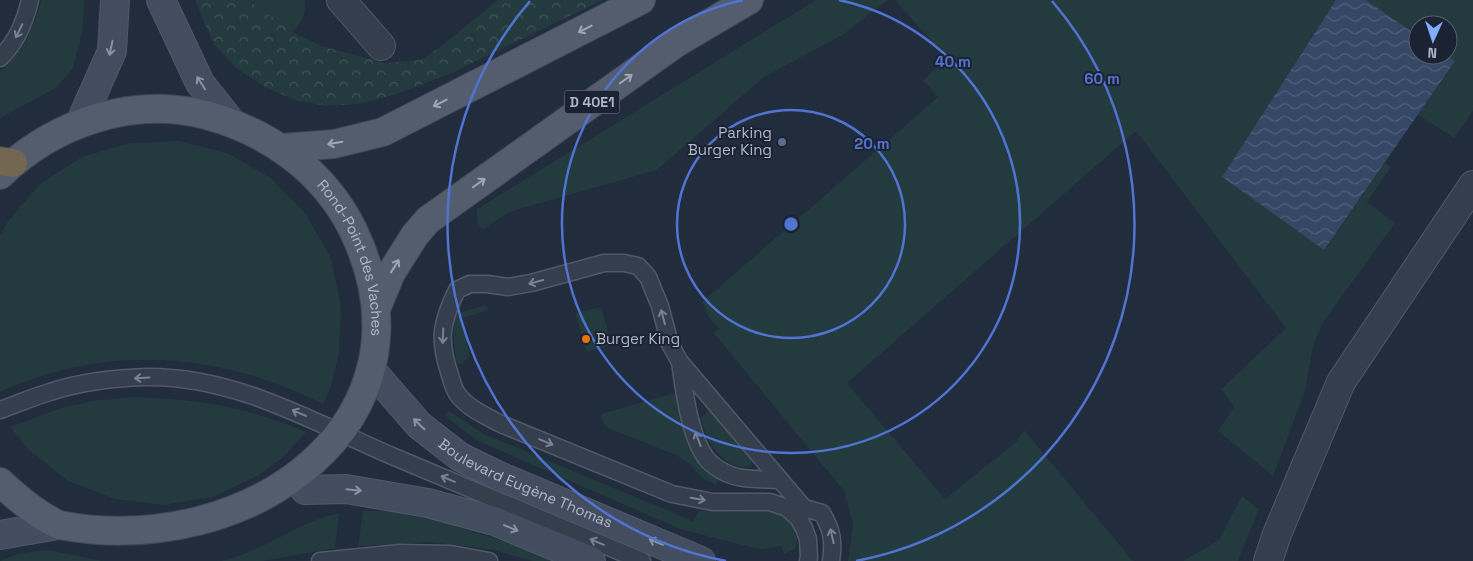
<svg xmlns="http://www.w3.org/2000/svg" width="1473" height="561" viewBox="0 0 1473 561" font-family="'Space Grotesk',sans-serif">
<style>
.green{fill:#233a3e}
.forest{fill:url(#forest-crowns)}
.water{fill:url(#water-waves)}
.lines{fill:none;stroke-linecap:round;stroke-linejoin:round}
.lane-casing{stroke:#515968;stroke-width:19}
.street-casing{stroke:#515968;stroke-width:30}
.secondary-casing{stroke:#515968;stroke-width:30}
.primary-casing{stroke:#3f4756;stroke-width:30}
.highway-casing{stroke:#3e4655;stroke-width:30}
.lane{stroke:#353e4d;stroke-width:16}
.street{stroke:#353e4d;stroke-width:28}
.secondary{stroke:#434d60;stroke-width:28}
.primary{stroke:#535d6d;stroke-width:28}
.highway{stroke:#736752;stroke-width:28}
.oneway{stroke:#9ea7b6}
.oneway2{stroke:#798291}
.oneway3{stroke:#8a93a4}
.ring{fill:none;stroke:#5173d2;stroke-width:2.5}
.service-dot{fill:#5c6f8a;stroke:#1b2332;stroke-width:2}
.food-dot{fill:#e8710a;stroke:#1b2332;stroke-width:2}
.labels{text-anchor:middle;stroke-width:4;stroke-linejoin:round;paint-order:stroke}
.shield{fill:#1b2332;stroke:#848c9b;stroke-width:1}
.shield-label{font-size:14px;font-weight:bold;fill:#b1b9c8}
.poi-label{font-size:15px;fill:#b1b9c8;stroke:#1b2332;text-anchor:end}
.street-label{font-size:15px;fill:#b1b9c8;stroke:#1b2332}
.centre{fill:#5173d2;stroke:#1b2332;stroke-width:2.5}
.ring-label{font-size:15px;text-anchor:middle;font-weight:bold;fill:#5173d2;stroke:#1b2332;stroke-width:4;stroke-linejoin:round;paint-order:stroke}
</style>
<defs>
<pattern id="forest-crowns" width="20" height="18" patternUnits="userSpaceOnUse" patternTransform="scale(1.25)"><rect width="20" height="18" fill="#233a3e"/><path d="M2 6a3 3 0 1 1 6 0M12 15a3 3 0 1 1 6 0" fill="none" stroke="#415458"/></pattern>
<pattern id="water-waves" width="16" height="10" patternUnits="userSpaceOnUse" patternTransform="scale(1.25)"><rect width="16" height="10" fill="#344765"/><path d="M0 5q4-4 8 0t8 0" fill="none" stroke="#4f5f7a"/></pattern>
</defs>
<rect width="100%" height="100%" fill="#212c3d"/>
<g class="green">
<path d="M 41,0 L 84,0 L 83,29 L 73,68 L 56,88 L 0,118 L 0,71 C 23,53 34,28 41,0 Z"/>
<path d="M 248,0 L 305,0 C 306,14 302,22 293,32 Z"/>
<polygon points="816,0 888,0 844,34 764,77 657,170 509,212 482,230 477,222 477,209"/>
<polygon points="895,0 1336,0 1222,177 1324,250 1385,163 1391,167 1367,202 1395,223 1322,324 1313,346 1305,391 1273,476 1218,431 1234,407 1221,389 1286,328 1136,131 847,383 945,499 1016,442 1024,430 1133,561 848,561 853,524 844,491 713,332 720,329 709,318 702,302 938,97 923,80 947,59"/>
<polygon points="1366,0 1473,0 1473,111 1454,138 1418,115 1455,61 1446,55 1448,55 1448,25 1418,25 1418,36"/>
<path d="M 179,141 L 227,153 L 271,178 L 305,213 L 330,256 L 341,305 L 339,354 L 331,386 L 323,404 C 219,352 107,343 0,392 L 0,236 L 8,221 L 40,184 L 82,157 L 130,143 Z"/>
<path d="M 486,305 L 488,310 L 460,319 L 470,355 L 462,364 L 458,365 C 453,348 453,334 455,316 L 459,313 Z"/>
<polygon points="601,307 612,345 587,352 575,313"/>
<path d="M 675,393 C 683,428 685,460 718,480 L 716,485 L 702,478 L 690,464 L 676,455 L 608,428 L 603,423 L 601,414 Z"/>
<path d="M 135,397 C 198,399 248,407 306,432 L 282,458 L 259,475 L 213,497 L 164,505 L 115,499 L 68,481 L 29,450 L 10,427 L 64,407 L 98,400 Z"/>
<path d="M 710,410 L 751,457 L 751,465 C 733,473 714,452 707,437 C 704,431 703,424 701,418 Z"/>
<path d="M 449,411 L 484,434 L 693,521 L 699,511 C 714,510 730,512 745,511 C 753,511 761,508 769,510 C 788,513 801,528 796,548 L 784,554 L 781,546 L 762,549 L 750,547 L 680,529 L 476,440 L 445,416 Z"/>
<polygon points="1242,496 1259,509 1238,561 1183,561 1219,540"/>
<polygon points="363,511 394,511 436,520 568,561 532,561 489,549 429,542 358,546"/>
<path d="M 339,513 L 335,548 L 263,561 L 221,561 C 265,551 297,522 339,513 Z"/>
<polygon points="49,550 102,561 0,561 20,553"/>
</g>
<polygon class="forest" points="195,0 248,0 293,32 321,46 385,63 421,60 444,44 498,0 603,0 449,74 397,94 359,104 326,106 295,100 265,87 236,68 213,43"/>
<polygon class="water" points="1336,0 1366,0 1418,36 1418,55 1446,55 1455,61 1324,250 1222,177"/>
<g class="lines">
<g class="lane-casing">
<g id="lane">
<path d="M 0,58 C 17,42 25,22 30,0"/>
<path d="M 680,362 C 684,389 689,435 706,458 C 713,467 727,475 738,477 C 752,480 767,479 780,480"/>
<path d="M 0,410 C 17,404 33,397 50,392 C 80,382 114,378 146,377 C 236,376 313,422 392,456 C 475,491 559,526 642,561"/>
<polyline points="320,561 400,553 451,554 489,561"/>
<path d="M 808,561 L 809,558 L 808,539 L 804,528 L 798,518 L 787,508 L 770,502 L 713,502 L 672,494 L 501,424 C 488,417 469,409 459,396 C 454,391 452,382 450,375 C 438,340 441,322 457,290 L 470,284 L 487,284 L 508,287 L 531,283 L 604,263 L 624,263 L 638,266 L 648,277 L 660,306 L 670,344 L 680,362 L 804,508 L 822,513 C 832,530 834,541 831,561"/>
</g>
</g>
<g class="street-casing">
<g id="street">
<polyline points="341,0 381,46"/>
<polyline points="1268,561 1277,534 1341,382 1473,185"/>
</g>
</g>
<g class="secondary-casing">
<g id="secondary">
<polyline points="161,0 200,83 231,122"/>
<polyline points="80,123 112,51 115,0"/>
<path id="s1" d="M 372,371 L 419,425 L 460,457 L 499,476 L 701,561"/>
<polyline points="305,490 346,489 428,503 494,521 591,561"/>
<polyline points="0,535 58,525"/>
</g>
</g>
<g class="primary-casing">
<g id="primary">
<polyline points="282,148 334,144 383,132 641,0"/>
<path id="s2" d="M 0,175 C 54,123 132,96 206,115 C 269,132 324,171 353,230 C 445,421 249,561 59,525 C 37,515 18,499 0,482"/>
<polyline points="376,309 391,273 415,235 428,220 676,43 749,0"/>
</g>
</g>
<g class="highway-casing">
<polyline id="highway" points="0,161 13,163"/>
</g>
<use href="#lane" class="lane"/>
<use href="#street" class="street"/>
<use href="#secondary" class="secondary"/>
<use href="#primary" class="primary"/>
<use href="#highway" class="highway"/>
</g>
<defs><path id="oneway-shaft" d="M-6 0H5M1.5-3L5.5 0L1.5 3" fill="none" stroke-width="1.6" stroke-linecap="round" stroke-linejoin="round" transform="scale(1.25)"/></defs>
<g class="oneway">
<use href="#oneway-shaft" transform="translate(585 29) rotate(153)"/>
<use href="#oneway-shaft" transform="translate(626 79) rotate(-35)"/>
<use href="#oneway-shaft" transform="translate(440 103) rotate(153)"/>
<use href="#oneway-shaft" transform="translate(335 143) rotate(170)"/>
<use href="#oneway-shaft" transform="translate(479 183) rotate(-35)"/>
<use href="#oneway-shaft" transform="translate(395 266) rotate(-58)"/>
</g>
<g class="oneway2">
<use href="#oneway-shaft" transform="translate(19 31) rotate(116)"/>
<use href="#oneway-shaft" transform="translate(536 282) rotate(165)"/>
<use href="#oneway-shaft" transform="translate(663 317) rotate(-105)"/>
<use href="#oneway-shaft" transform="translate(443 336) rotate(92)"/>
<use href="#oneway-shaft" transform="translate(142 378) rotate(177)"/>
<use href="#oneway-shaft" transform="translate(299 413) rotate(-157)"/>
<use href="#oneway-shaft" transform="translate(698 439) rotate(-111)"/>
<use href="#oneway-shaft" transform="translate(546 442) rotate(22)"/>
<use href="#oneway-shaft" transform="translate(448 479) rotate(-157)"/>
<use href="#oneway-shaft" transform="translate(698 499) rotate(10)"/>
<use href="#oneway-shaft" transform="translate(832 536) rotate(-103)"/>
<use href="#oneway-shaft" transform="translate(597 542) rotate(-157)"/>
</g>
<g class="oneway3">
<use href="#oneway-shaft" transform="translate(111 48) rotate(102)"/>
<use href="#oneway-shaft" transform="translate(201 83) rotate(-123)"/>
<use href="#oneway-shaft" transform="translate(419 424) rotate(-136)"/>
<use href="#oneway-shaft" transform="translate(354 490) rotate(6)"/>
<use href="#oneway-shaft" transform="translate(511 528) rotate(22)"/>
<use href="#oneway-shaft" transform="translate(656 542) rotate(-157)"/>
</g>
<g class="ring">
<circle cx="791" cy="224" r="114"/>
<path d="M839 0A229 229 0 1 1 743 0"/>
<path d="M726 561A343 343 0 0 1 530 1M1052 1A343 343 0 0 1 856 561"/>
</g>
<circle class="service-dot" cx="782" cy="142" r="5"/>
<circle class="food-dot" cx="586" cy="339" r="5"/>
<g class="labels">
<rect class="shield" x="564.5" y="90.5" width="55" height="23" rx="4"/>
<g class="shield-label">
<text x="592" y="107">D 40E1</text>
</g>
<g class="poi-label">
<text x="772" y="138">Parking<tspan x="772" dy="17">Burger King</tspan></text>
<text x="596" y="344" text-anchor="start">Burger King</text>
</g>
<g class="street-label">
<text dy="5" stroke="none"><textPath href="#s2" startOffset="442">Rond-Point des Vaches</textPath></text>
<text dy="5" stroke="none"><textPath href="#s1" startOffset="194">Boulevard Eugène Thomas</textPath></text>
</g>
</g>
<circle cx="791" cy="224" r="8" class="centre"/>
<g class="ring-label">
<text x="953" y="67">40 m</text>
<text x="1102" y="84">60 m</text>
<text x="872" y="149">20 m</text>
</g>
<g transform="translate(1433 40) rotate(183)"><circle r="24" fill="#1b2332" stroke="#575f6e"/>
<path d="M0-4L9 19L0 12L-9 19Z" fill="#81adfd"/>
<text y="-8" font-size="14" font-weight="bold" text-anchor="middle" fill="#b1b9c8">N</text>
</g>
</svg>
